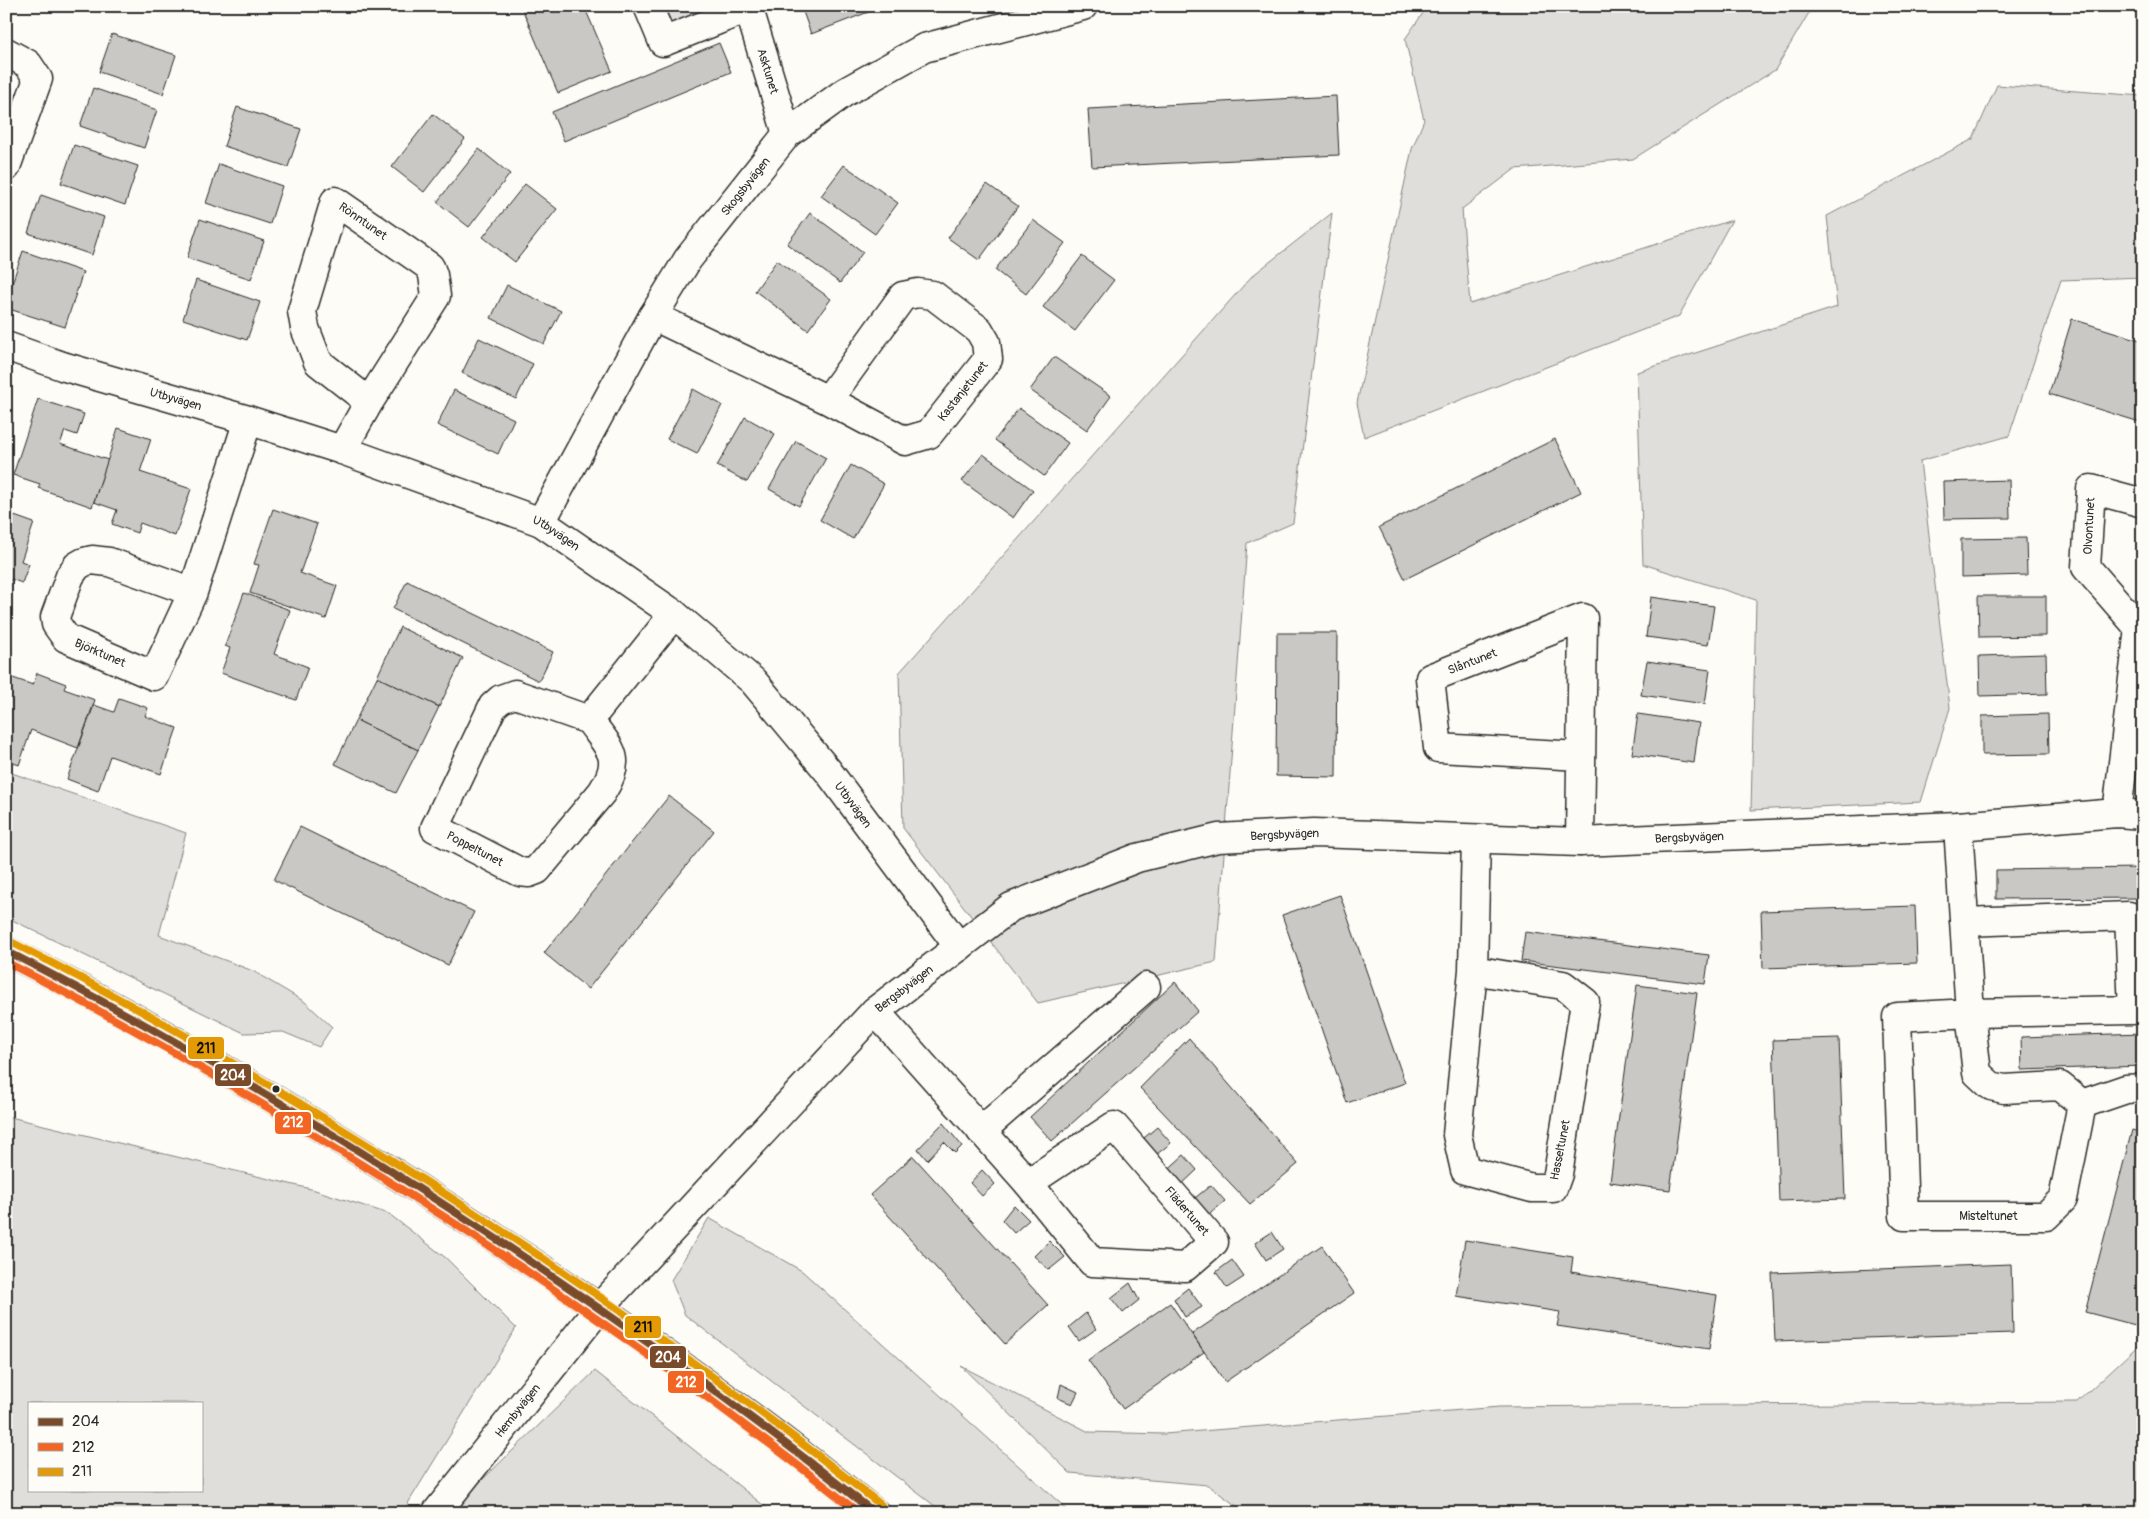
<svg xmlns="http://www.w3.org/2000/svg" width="2149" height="1519" viewBox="0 0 2149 1519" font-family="Pangolin,sans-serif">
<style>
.green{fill:#dfdeda;stroke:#858482;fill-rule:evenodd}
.building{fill:#c9c8c4;stroke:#2b2b2b}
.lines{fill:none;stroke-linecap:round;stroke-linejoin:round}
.minor-casing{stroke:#2b2b2b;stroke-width:31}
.major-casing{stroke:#2b2b2b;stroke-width:31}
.minor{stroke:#fdfcf7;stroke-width:28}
.major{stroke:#fdfcf7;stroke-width:28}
.bus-1-casing{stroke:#fdfcf7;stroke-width:11}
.bus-2-casing{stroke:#fdfcf7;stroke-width:11}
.bus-3-casing{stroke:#fdfcf7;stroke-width:11}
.bus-1{stroke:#7a4b2a;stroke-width:8}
.bus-2{stroke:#f26522;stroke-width:8}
.bus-3{stroke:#e39a04;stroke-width:8}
.bus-dot{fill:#2b2b2b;stroke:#fdfcf7;stroke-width:2}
.labels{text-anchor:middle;stroke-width:4;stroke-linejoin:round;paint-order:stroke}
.street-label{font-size:12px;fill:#2b2b2b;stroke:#fdfcf7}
.line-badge{stroke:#fdfcf7;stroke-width:2}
.badge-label{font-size:14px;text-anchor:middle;font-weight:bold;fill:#fff}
.pale-badge-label{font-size:14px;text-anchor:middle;font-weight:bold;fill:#111}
</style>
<rect width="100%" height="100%" fill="#fdfcf7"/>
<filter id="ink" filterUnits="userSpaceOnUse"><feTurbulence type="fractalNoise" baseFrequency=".02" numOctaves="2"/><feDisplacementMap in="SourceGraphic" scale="10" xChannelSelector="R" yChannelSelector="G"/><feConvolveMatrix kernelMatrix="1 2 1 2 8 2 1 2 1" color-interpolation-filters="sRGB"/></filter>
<g filter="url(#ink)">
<g class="green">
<polygon points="664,6 722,6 686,23 670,19"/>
<polygon points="1428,6 1813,6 1775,70 1633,159 1515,169 1462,209 1470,304 1732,220 1679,316 1364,437 1357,403 1412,149 1424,120 1405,39"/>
<polygon points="1997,85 2143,96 2143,277 2061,280 2009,436 1920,461 1950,708 1921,802 1751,810 1756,600 1643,564 1637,372 1837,307 1827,216 1973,139"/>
<polygon points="1332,213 1293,523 1247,543 1216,962 1038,1003 903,828 899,673 1252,276"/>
<polygon points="6,771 186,833 159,935 253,971 305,1002 332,1027 319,1047 283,1032 244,1033 6,917"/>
<path d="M 6,1116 L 315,1190 L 389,1214 L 446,1258 L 516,1328 L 402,1513 L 6,1513 ZM 29,1403 L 201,1403 L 201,1490 L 29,1490 Z"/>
<polygon points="709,1218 802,1271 1071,1513 944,1513 685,1315 671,1280"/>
<polygon points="2143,1341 2143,1513 1246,1513 1208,1485 1070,1473 961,1366 1089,1432 1164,1434 1499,1407 2077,1402"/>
<polygon points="595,1371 773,1513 455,1513 451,1510"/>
</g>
<g class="building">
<polygon points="521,6 584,6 612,71 558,93"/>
<polygon points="801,6 869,6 871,11 811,34"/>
<polygon points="112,34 176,55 163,94 99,72"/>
<polygon points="719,43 731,72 564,141 552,112"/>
<polygon points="93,88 157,110 144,148 80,126"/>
<polygon points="1336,96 1339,155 1092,167 1088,109"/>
<polygon points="237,107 301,129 288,167 224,146"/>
<polygon points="433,114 465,139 424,192 392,167"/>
<polygon points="74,145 138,166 125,205 61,183"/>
<polygon points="479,149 510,174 469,227 437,202"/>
<polygon points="219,164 282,186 270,224 206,203"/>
<polygon points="844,165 898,203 875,234 821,196"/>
<polygon points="525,184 557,209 515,262 483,237"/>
<polygon points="987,184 1018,206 979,260 948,238"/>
<polygon points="41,195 104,217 92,255 28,233"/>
<polygon points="810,213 863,252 840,283 787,244"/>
<polygon points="200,219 264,241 251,279 187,258"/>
<polygon points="1033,220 1065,243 1026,294 995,270"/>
<polygon points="23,251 83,272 65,327 6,308 6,301"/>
<polygon points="1082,256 1114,280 1075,331 1043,307"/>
<polygon points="777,260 831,299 808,330 755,291"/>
<polygon points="196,280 260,302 247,340 183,319"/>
<polygon points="507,285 561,311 544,344 491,318"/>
<polygon points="2072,319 2143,341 2143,423 2049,394"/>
<polygon points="479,338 533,364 516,399 462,373"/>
<polygon points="1054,357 1111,396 1087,430 1030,390"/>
<polygon points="693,389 722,405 697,454 667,439"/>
<polygon points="454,390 514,419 498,454 437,425"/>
<polygon points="38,399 84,414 77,435 65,431 60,444 108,460 92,507 38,488 40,484 13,475"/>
<polygon points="1019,408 1068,443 1044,476 995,440"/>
<polygon points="745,417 775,434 747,482 717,466"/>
<polygon points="118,428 151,439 140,472 191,489 175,536 140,523 137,533 112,524 117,510 94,502"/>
<polygon points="1555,439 1581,492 1405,579 1379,527"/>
<polygon points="796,441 826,458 799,506 769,489"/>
<polygon points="983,454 1033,490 1013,518 962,481"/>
<polygon points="851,465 884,484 853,539 820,520"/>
<polygon points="2009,480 2010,518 1944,519 1943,482"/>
<polygon points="273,509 317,524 300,573 337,586 326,619 250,593 259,565 254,564"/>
<polygon points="6,513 34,523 21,561 29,564 22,583 11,579 6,591"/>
<polygon points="2026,538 2027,575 1961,577 1961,539"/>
<polygon points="407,581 553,652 539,681 393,609"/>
<polygon points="244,593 290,610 274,654 308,667 296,700 221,673 230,648 225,646"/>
<polygon points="1978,596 2046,596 2046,636 1979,637"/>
<polygon points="1651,597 1714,606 1708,645 1646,637"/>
<polygon points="400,627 463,658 439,707 377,677"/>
<polygon points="1277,633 1337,633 1336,777 1276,776"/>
<polygon points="2046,654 2047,694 1980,696 1979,656"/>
<polygon points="1647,661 1710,670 1705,704 1641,695"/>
<polygon points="37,673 66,684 64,689 95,700 78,748 31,730 19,765 6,760 6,696 13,678 33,685"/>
<polygon points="377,677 439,707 418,750 356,720"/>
<polygon points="119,698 148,708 145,716 177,728 161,774 110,756 98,791 67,779 94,705 114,712"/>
<polygon points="1638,714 1699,723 1694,763 1632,754"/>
<polygon points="2048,714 2049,754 1982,755 1982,716"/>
<polygon points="356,720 418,750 396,793 335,764"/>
<polygon points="669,796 714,831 588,989 544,953"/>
<polygon points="300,827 474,912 448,965 274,880"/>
<polygon points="2143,868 2143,898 1996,899 1996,870"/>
<polygon points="1340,895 1405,1083 1347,1103 1282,915"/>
<polygon points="1915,906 1917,963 1763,968 1761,911"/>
<polygon points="1525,932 1709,955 1705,984 1521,961"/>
<polygon points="1175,982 1198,1011 1052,1141 1030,1117"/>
<polygon points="1637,985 1697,993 1670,1190 1610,1182"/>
<polygon points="2143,1033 2143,1066 2022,1070 2021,1037"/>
<polygon points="1189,1038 1298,1164 1250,1204 1140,1088"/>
<polygon points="1839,1038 1845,1199 1779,1201 1773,1040"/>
<polygon points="943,1123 962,1146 955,1153 944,1142 927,1160 918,1149"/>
<polygon points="1157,1127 1171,1143 1152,1158 1138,1143"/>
<polygon points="2132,1130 2143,1133 2143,1327 2085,1312"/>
<polygon points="1184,1155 1197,1170 1178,1188 1164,1173"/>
<polygon points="913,1156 1048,1305 1005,1344 870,1195"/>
<polygon points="982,1170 995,1184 982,1196 970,1183"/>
<polygon points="1211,1185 1225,1201 1204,1219 1190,1202"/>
<polygon points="1014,1205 1029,1220 1014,1233 1002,1220"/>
<polygon points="1272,1232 1283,1249 1266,1260 1255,1243"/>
<polygon points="1465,1240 1573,1257 1571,1272 1717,1295 1709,1349 1557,1326 1560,1312 1456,1296"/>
<polygon points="1049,1241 1065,1257 1049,1270 1034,1256"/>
<polygon points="1322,1246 1354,1293 1225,1382 1192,1334"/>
<polygon points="1232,1260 1244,1277 1227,1288 1216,1272"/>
<polygon points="2011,1264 2013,1333 1775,1341 1772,1273"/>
<polygon points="1130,1283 1139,1300 1123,1313 1111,1298"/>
<polygon points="1188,1288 1202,1307 1185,1317 1174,1299"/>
<polygon points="1170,1303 1204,1352 1123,1409 1088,1360"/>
<polygon points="1086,1313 1096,1329 1079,1341 1069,1327"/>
<polygon points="1061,1384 1078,1392 1072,1404 1058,1398"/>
</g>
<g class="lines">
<g class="minor-casing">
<g id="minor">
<polyline points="648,6 663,42 748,8"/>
<path id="s1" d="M 748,6 L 787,134"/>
<polyline points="6,52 28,64 38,79 6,167"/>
<path id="s2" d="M 653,316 L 828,400 L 905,441 L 929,434 L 988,359 L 986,342 L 979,330 L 933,295 L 918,293 L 903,296 L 828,400"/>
<path id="s3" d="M 6,346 L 62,366 L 248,420 L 342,450 L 541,522 L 674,614 L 753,681 L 828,771 L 959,947"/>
<polyline points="342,450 369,402 436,296 433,275 430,267 335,201 302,311 305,328 318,362 369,402"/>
<polyline points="2143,503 2091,489 2086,567 2139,628 2143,628"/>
<path id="s4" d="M 541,522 L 653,316 L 688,259 L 787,134 L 845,92 L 924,48 L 1083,6"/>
<path id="s5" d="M 193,592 L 109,562 L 92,560 L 84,562 L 77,566 L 70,576 L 55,617 L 56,624 L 66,638 L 154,676 L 193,592 L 248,420"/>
<path id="s6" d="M 589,720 L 515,694 L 501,699 L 493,706 L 435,828 L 520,872 L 529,873 L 537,870 L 602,792 C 624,757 610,749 589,720 L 674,614"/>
<path id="s7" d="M 1580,756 L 1438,748 L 1430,678 L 1583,618 L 1580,842"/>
<polyline points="2117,813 2139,628"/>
<path id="s8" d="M 1958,826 L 1970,1013 L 1897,1017 L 1904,1216 L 2046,1216 L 2063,1199 L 2082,1104 L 2060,1086 L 2004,1089 L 1991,1086 L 1977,1073 L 1970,1013 L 2133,1010 L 2129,916 L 1964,922"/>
<polyline points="1473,970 1563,985 1585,1002 1558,1174 1553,1188 1532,1188 1465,1170 1457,1135 1473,970 1476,839"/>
<polyline points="875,1011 1028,1183"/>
<polyline points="2082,1104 2126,1089 2143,1088"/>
<polygon points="1114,1126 1214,1242 1185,1267 1092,1262 1028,1183"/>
<polyline points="981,1131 1146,987"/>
<path id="s9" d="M 436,1513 L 600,1307 L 875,1011 L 1011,907 L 1137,858 L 1218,838 L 1314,833 L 1580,842 L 1958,826 L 2117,813 L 2143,815"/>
</g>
</g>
<g class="major-casing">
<path id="major" d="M 6,951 C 136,1015 259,1089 381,1165 C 552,1272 718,1386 875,1513"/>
</g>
<use href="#minor" class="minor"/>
<use href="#major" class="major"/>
<g class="bus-1-casing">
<path id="bus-1" d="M 6,951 C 127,1012 244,1080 359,1151 C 538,1262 710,1382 875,1513"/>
</g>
<g class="bus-2-casing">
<path id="bus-2" d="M 6,962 C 140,1030 269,1106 396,1186 C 556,1287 710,1395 859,1513"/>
</g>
<g class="bus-3-casing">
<path id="bus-3" d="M 11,942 C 132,1003 249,1071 364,1143 C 544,1254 716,1374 881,1505"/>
</g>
<use href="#bus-1" class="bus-1"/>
<use href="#bus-2" class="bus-2"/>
<use href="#bus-3" class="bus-3"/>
</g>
</g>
<circle class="bus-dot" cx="276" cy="1089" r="4.5"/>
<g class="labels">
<g class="street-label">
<text dy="4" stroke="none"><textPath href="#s1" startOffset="68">Asktunet</textPath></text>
<text dy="4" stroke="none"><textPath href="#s4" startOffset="394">Skogsbyvägen</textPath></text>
<text transform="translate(363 221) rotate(35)" y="4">Rönntunet</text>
<text dy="4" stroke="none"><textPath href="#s2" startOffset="361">Kastanjetunet</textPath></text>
<text dy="4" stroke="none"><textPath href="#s3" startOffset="178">Utbyvägen</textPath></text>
<text transform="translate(2089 526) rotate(-87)" y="4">Olvontunet</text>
<text dy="4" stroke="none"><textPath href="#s3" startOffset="582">Utbyvägen</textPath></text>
<text dy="4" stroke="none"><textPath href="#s5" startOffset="240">Björktunet</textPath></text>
<text dy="4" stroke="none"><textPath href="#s7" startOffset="258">Slåntunet</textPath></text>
<text dy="4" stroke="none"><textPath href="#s3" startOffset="988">Utbyvägen</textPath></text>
<text dy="4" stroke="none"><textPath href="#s9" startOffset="1124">Bergsbyvägen</textPath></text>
<text dy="4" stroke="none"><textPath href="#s9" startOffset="1529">Bergsbyvägen</textPath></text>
<text dy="4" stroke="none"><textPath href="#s6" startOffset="284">Poppeltunet</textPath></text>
<text dy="4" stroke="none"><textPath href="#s9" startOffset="704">Bergsbyvägen</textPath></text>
<text transform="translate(1560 1150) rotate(-79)" y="4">Hasseltunet</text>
<text transform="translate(1187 1211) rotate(49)" y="4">Flädertunet</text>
<text dy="4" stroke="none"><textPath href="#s8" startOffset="544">Misteltunet</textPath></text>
<text dy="4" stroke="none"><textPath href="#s9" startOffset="131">Hembyvägen</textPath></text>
</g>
</g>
<g class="line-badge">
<rect x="187" y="1036" width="38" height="24" rx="5" fill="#e39a04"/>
<rect x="214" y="1063" width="38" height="24" rx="5" fill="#7a4b2a"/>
<rect x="274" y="1111" width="38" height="24" rx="5" fill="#f26522"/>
<rect x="624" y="1315" width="38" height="24" rx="5" fill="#e39a04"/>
<rect x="649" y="1345" width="38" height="24" rx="5" fill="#7a4b2a"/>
<rect x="667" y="1370" width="38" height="24" rx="5" fill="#f26522"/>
</g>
<g class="badge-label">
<text x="233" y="1080">204</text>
<text x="293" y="1127">212</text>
<text x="668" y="1362">204</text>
<text x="686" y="1387">212</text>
</g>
<g class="pale-badge-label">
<text x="206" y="1053">211</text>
<text x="643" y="1332">211</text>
</g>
<rect width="2149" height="1519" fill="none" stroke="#fdfcf7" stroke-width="25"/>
<rect x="12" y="12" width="2124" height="1494" fill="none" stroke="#2b2b2b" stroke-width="2" filter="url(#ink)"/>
<rect x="28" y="1402" width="175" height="90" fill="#fdfcf7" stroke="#a9a8a5"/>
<rect x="38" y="1418" width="25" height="8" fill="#7a4b2a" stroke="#a9a8a5"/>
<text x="72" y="1426" font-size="15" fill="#2b2b2b">204</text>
<rect x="38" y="1443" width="25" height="8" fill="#f26522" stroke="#a9a8a5"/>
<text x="72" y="1452" font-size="15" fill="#2b2b2b">212</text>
<rect x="38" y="1468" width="25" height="8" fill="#e39a04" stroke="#a9a8a5"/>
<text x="72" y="1476" font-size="15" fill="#2b2b2b">211</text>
</svg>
